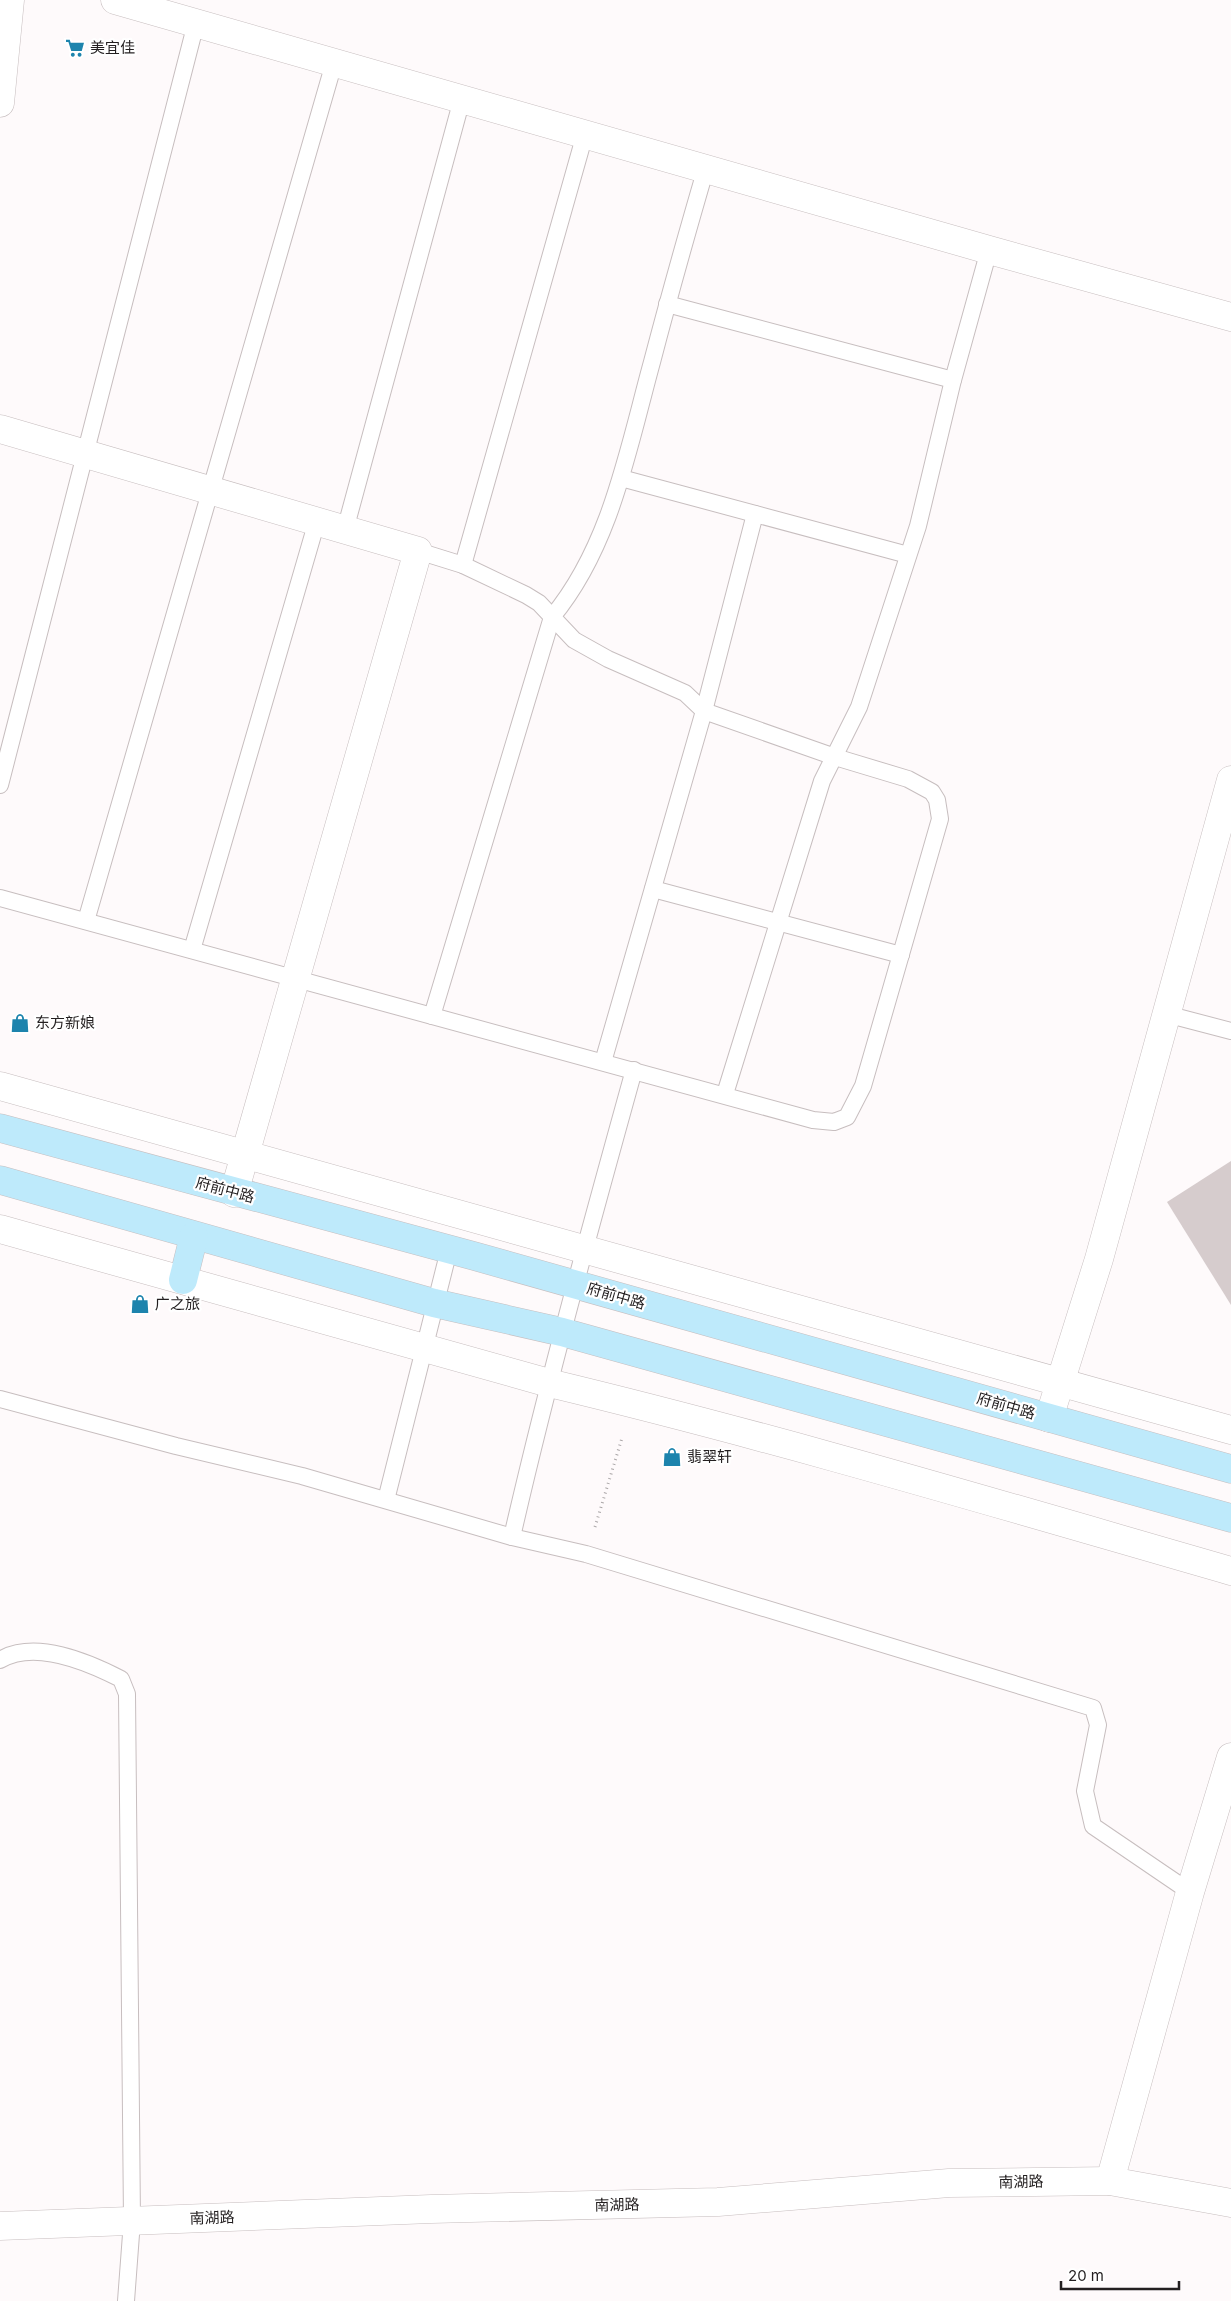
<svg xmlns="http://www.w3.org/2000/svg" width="1231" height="2301" viewBox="0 0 1231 2301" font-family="Inter,'Noto Sans SC',sans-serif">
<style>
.building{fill:#d6cccd}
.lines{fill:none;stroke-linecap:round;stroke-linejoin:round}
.service-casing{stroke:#c7bebf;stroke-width:18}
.minor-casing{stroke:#c7bebf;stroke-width:29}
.secondary-casing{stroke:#c7bebf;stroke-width:29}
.path{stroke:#aba7a8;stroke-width:3;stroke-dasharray:1 4;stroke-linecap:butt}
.service{stroke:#fff;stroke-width:16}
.minor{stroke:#fff;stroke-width:28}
.secondary{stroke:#beeafb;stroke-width:28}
.labels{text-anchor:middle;stroke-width:4.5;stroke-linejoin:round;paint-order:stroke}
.poi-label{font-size:15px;fill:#231f20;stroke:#fff;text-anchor:start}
.street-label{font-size:15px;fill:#231f20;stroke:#fff}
</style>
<rect width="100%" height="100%" fill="#fefafb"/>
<polygon class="building" points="1231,1161 1231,1305 1167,1202"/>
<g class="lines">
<g class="service-casing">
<g id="service">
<polyline points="667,304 953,380"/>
<polyline points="621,478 908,555"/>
<polyline points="345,530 462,99"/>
<polyline points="463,565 585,134"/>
<polyline points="0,785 196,23"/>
<polyline points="653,889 901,955"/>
<polyline points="0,898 813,1120 834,1122 847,1117 863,1086 940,819 937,800 932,792 908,779 835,757 704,711 685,693 608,659 574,640 539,603 526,595 463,565 418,551"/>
<polyline points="86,921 334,63"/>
<polyline points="192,950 317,521"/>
<polyline points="1166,1014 1231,1031"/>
<path d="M 432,1016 L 552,617 C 611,546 628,449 652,362 C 669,297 687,233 706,168"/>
<polyline points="603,1062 704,711 755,514"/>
<polyline points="725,1094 822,781 859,707 918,526 953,380 989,250"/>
<polyline points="0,1399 176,1446 302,1476 512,1537 586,1554 1093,1708 1098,1725 1085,1791 1093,1826 1190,1892"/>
<polyline points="386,1500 449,1250"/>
<path d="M 512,1537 C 548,1380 591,1225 634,1070"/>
<path d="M 0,1660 C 35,1639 88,1662 121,1679 L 127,1694 L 132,2221 L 126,2301"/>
</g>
</g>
<g class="minor-casing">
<g id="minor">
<polyline points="115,0 989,250 1231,317"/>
<polyline points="0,103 10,0"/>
<polyline points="0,429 418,551 234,1193"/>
<polyline points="0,1086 1231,1430"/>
<path d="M 0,1229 L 549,1383 C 778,1438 1005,1506 1231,1571"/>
<polyline points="1049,1418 1099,1259 1231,780"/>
<polyline points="1110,2181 1190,1892 1231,1757"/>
<polyline points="0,2226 431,2209 718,2202 949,2183 1110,2181 1231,2203"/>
</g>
</g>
<g class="secondary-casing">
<g id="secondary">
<polyline points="0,1128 474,1256 1231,1469"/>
<polyline points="0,1180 434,1303 562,1332 1231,1518"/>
<polyline points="183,1280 194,1236"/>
</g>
</g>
<polyline class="path" points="595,1527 622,1438"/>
<use href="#service" class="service"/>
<use href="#minor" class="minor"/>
<use href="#secondary" class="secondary"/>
</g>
<defs>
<g id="supermarket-bare" transform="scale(1.5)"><path d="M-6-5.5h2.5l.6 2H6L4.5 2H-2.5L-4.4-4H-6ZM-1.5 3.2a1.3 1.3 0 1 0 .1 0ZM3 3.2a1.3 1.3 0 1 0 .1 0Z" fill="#1d84ad" stroke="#fff" stroke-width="2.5" paint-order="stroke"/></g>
<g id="shop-bare" transform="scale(1.5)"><path d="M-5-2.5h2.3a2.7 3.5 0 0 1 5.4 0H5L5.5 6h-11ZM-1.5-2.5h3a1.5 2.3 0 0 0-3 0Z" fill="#1d84ad" stroke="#fff" stroke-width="2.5" paint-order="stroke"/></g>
</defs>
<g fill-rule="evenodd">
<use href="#supermarket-bare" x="75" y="48"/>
<use href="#shop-bare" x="20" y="1023"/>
<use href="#shop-bare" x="140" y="1304"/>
<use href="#shop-bare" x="672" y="1457"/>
</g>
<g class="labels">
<g class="poi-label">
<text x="90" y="53">美宜佳</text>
<text x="35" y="1028">东方新娘</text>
<text x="155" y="1309">广之旅</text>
<text x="687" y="1462">翡翠轩</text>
</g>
<g class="street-label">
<text transform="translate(225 1190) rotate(15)" y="5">府前中路</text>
<text transform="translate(616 1296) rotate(16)" y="5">府前中路</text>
<text transform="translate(1006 1406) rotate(16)" y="5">府前中路</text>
<text transform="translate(1021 2182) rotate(-1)" y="5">南湖路</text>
<text transform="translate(617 2205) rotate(-1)" y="5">南湖路</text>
<text transform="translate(212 2218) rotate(-2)" y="5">南湖路</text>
</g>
</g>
<path d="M1061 2281v8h118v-8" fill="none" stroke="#231f20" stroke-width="2.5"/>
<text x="1068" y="2281" font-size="15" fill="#231f20" stroke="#ffffff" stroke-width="4" paint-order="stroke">20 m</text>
</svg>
